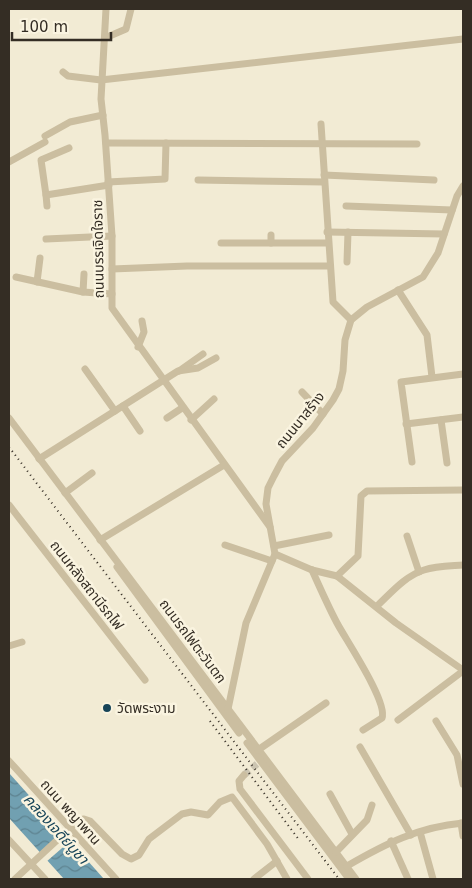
<svg xmlns="http://www.w3.org/2000/svg" width="472" height="888" viewBox="0 0 472 888" font-family="'DejaVu Sans','Noto Sans Thai',sans-serif">
<style>
.water{fill:url(#water-waves)}
.pier{fill:#f2ebd4}
.lines{fill:none;stroke-linecap:round;stroke-linejoin:round}
.street-tunnel{stroke:#ccc5b1;stroke-width:7;stroke-dasharray:7 3.5;stroke-linecap:butt}
.street{stroke:#cbbea0;stroke-width:7}
.rail{stroke:#342d24;stroke-width:2;stroke-dasharray:1 4;stroke-linecap:butt}
.poi-dot{fill:#174458;stroke:#faf4e0;stroke-width:2}
.labels{text-anchor:middle;stroke-width:5;stroke-linejoin:round;paint-order:stroke}
.street-label{font-size:14px;fill:#342d24;stroke:#faf4e0}
.poi-label{font-size:14px;fill:#342d24;stroke:#faf4e0;text-anchor:start}
.water-label{font-size:15px;font-style:italic;fill:#174458;stroke:#faf4e0}
</style>
<defs>
<pattern id="water-waves" width="16" height="10" patternUnits="userSpaceOnUse" patternTransform="scale(1.25)"><rect width="16" height="10" fill="#71a0b1"/><path d="M0 5q4-4 8 0t8 0" fill="none" stroke="#5e8390"/></pattern>
</defs>
<rect width="100%" height="100%" fill="#f2ebd4"/>
<polygon class="water" points="9,773 104,879 64,879 9,818"/>
<polygon class="pier" points="62,834 69,842 46,862 39,854"/>
<g class="lines">
<polyline class="street-tunnel" points="244,775 257,764"/>
<g class="street">
<polyline points="106,9 101,99 105,135 112,236 112,308 270,527"/>
<polyline points="105,38 126,29 131,9"/>
<polyline points="63,72 68,76 101,80 463,39"/>
<polyline points="321,124 333,302 351,320"/>
<polyline points="45,136 70,122 103,115"/>
<polyline points="106,143 417,144"/>
<polyline points="69,148 41,160 46,195 109,185"/>
<polyline points="9,162 45,142"/>
<polyline points="324,175 434,180"/>
<polyline points="198,180 324,182"/>
<polyline points="108,182 165,179 166,143"/>
<polyline points="46,195 47,206"/>
<polyline points="346,206 452,210"/>
<polyline points="327,232 444,234"/>
<polyline points="271,235 271,243"/>
<polyline points="46,239 112,236"/>
<polyline points="221,243 328,243"/>
<polyline points="347,262 348,232"/>
<polyline points="112,269 187,266 329,266"/>
<polyline points="16,277 83,292 112,294"/>
<polyline points="37,282 40,258"/>
<polyline points="398,290 427,335 432,377"/>
<polyline points="83,292 84,274"/>
<polyline points="138,347 144,332 142,321"/>
<polyline points="85,369 115,411"/>
<polyline points="179,371 203,354"/>
<polyline points="302,392 323,414"/>
<polyline points="123,406 140,431"/>
<polyline points="9,418 356,879"/>
<polyline points="167,418 182,408"/>
<polyline points="191,420 214,399"/>
<polyline points="441,420 447,463"/>
<polyline points="406,424 463,417"/>
<polyline points="39,459 178,371 198,368 216,358"/>
<polyline points="412,462 401,382 463,374"/>
<polyline points="65,493 92,473"/>
<polyline points="9,505 145,680"/>
<polyline points="407,536 419,572"/>
<polyline points="100,540 224,465"/>
<polyline points="225,545 272,561"/>
<polyline points="274,546 329,535"/>
<polyline points="275,554 312,570 337,576 396,623 463,670"/>
<polyline points="117,567 239,733"/>
<path d="M 312,570 C 320,588 328,606 337,623 C 346,640 388,702 382,718 L 363,730"/>
<polyline points="337,576 358,556 361,496 367,491 463,490"/>
<path d="M 377,606 C 391,593 405,576 424,570 C 436,566 451,566 463,565"/>
<polyline points="9,646 22,642"/>
<polyline points="228,709 246,623 275,554 266,504 268,488 274,476 282,461 313,428 333,400 339,389 343,371 345,340 351,320 367,307 423,277 438,253 457,196 463,186"/>
<polyline points="398,720 463,671"/>
<polyline points="436,721 457,755 463,784"/>
<polyline points="247,743 349,879"/>
<polyline points="360,747 411,835"/>
<polyline points="258,750 326,703"/>
<polyline points="9,761 116,879"/>
<polyline points="244,775 239,781 240,789 308,879"/>
<polyline points="330,794 352,834"/>
<polyline points="461,823 463,836"/>
<polyline points="420,832 433,879"/>
<polyline points="9,840 45,879"/>
<polyline points="391,841 408,879"/>
<polyline points="336,852 367,820 372,805"/>
<path d="M 347,866 C 385,844 418,827 463,823"/>
<polyline points="15,879 79,820 84,819 90,821 122,854 131,859 139,855 149,839 182,814 191,812 208,815 220,802 232,797 267,844 287,879"/>
<polyline points="254,879 277,861"/>
</g>
<g class="rail">
<polyline points="9,447 339,879"/>
<polyline points="210,721 300,841"/>
</g>
</g>
<circle class="poi-dot" cx="107" cy="708" r="5"/>
<g class="labels">
<g class="street-label">
<text transform="translate(98 249) rotate(-91)" y="5">ถนนบรรเจิดใจราช</text>
<text transform="translate(300 420) rotate(-51)" y="5">ถนนนาสร้าง</text>
<text transform="translate(87 585) rotate(52)" y="5">ถนนหลังสถานีรถไฟ</text>
<text transform="translate(193 641) rotate(53)" y="5">ถนนรถไฟตะวันตก</text>
<text transform="translate(71 812) rotate(48)" y="5">ถนน พญาพาน</text>
</g>
<g class="poi-label">
<text x="117" y="713">วัดพระงาม</text>
</g>
<g class="water-label">
<text transform="translate(56 829) rotate(48)" y="5">คลองเจดีย์บูชา</text>
</g>
</g>
<rect width="472" height="888" fill="none" stroke="#342d24" stroke-width="20"/>
<path d="M12 32v8h99v-8" fill="none" stroke="#342d24" stroke-width="2.5"/>
<text x="20" y="32" font-size="15" fill="#342d24" stroke="#faf4e0" stroke-width="4" paint-order="stroke">100 m</text>
</svg>
